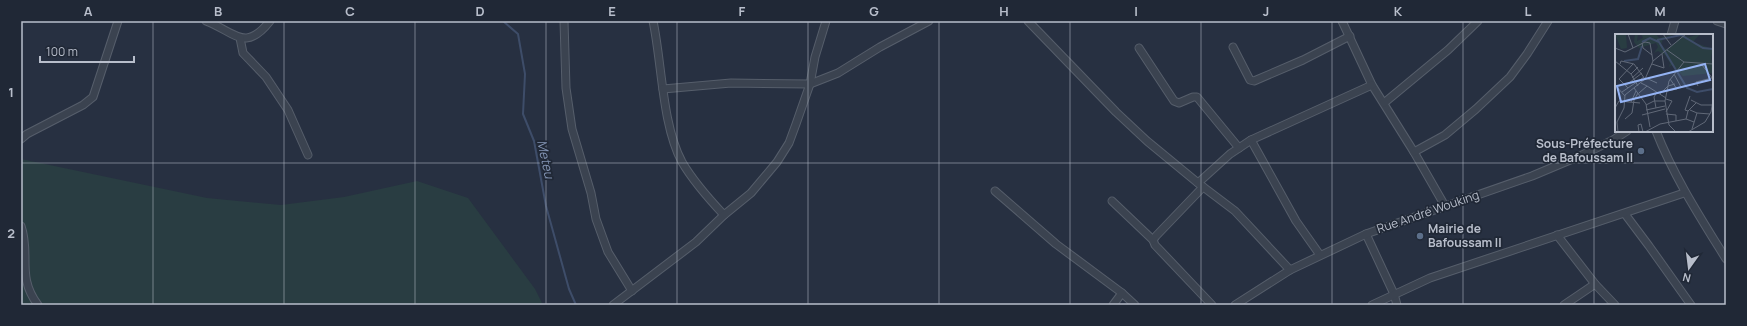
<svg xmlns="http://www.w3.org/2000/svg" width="1747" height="326" viewBox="0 0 1747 326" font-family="Manrope,sans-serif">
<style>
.green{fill:#293d42}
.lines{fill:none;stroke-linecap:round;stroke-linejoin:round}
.stream{stroke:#3e4d69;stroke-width:2}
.minor-casing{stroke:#565e6b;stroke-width:9}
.minor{stroke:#3b4350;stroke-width:7}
.grid{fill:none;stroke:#b8becb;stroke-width:1;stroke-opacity:0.55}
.service-dot{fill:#5c6f8a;stroke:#202836;stroke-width:1.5}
.labels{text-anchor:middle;stroke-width:3.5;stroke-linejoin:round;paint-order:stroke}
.poi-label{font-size:12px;font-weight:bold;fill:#b8becb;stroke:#202836;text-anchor:end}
.street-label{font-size:12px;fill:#b8becb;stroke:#202836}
.water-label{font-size:13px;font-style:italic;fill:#8192b1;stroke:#202836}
.inset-river{fill:none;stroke:#3e4d69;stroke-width:2}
.inset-road{fill:none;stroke:#616978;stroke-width:1}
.view{fill:#94b3f4;fill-opacity:0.15;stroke:#94b3f4;stroke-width:2}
.inset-edge{fill:none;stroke:#b8becb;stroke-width:2}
.neatline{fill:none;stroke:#b8becb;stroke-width:1.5}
.grid-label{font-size:13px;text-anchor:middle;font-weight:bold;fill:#b8becb}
</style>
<rect width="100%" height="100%" fill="#273041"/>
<polygon class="green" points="21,159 207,198 281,205 344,197 417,181 468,198 535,289 543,305 21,305"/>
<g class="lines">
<polyline class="stream" points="503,21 518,34 525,74 523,114 534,141 546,206 569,289 576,305"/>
<g class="minor-casing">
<g id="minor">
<path d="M 206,21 C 235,32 245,53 270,21"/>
<polyline points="564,21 566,88 572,129 591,193 596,219 608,252 632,291"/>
<path d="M 653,21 C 662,63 662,125 682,162 C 693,181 709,199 724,215"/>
<polyline points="1028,21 1116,112 1147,141 1198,183"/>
<polyline points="1342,21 1372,85 1414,152 1445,206"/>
<polyline points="1717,21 1726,24"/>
<polyline points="1671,35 1675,21"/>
<polyline points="240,38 243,53 266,77 288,110 308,155"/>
<polyline points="1233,47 1250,80 1254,81 1303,60 1350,36"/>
<polyline points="1139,48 1174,101 1179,103 1193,97 1197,97 1239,148"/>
<polyline points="663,89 731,83 810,84 838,73 880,47 929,21"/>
<polyline points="1384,103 1448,50 1478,21"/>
<path d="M 1656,131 C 1674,177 1700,217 1726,259"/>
<polyline points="21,139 27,134 83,105 93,97 118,21"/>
<polyline points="1251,140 1296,221 1320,255"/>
<polyline points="1414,152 1445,135 1476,109 1510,77 1527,54 1548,21"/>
<polyline points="1203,187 1156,236 1153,240 1155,245 1212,305"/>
<polyline points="995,191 1056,244 1122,293 1135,305"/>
<polyline points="1112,201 1153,240"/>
<polyline points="1625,214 1649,246 1691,305"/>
<path d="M 21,226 C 31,255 16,276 38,305"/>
<polyline points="1366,234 1394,294 1397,305"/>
<polyline points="1557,235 1595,284 1615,305"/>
<polyline points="1290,270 1235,211 1198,183 1230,154 1251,140 1372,85"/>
<polyline points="613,305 696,242 724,215 751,193 777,162 789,143 796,124 810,84 815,57 826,21"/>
<polyline points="1113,305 1122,293"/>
<polyline points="1235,305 1290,270 1366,234 1532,176 1582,155 1613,140 1627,131"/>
<polyline points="1372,305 1430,278 1684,193"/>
<polyline points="1564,305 1595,284"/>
</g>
</g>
<use href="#minor" class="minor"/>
</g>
<path class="grid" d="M 153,21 L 153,305M 284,21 L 284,305M 415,21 L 415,305M 546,21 L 546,305M 677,21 L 677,305M 808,21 L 808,305M 939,21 L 939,305M 1070,21 L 1070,305M 1201,21 L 1201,305M 1332,21 L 1332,305M 1463,21 L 1463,305M 1594,21 L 1594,305M 21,163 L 1726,163"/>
<g class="service-dot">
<circle cx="1641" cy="151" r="4"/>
<circle cx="1420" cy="236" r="4"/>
</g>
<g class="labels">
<g class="poi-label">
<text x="1633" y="148">Sous-Préfecture<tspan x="1633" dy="14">de Bafoussam II</tspan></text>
<text x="1428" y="233" text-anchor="start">Mairie de<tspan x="1428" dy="14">Bafoussam II</tspan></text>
</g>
<g class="street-label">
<text transform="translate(1428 212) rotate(-19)" y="4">Rue André Wouking</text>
</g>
<g class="water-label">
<text transform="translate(546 159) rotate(78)" y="5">Meteu</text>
</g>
</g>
<g transform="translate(1615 34)">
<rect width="98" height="98" fill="#273041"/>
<path d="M 0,0 L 11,0 L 12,14 L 6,15 ZM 20,0 L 23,0 L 22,7 L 28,4 L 26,0 L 41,0 L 44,4 L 60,0 L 48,5 L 46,11 L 52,16 L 66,3 L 65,0 L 74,3 L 85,0 L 78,8 L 98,15 L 96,23 L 98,39 L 68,42 L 57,31 L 54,33 L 55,29 L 50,21 L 43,17 L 39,19 L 43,13 L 41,9 L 24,14 L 19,8 Z" fill="#293d42"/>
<path class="inset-river" d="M 42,6 L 66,1 L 88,14 L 98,15M 27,8 L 35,4 L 44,8 L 72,54 L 82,58 L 98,55M 9,27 L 23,25 L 27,12"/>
<path class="inset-road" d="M 13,0 L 18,14 L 30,8 L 35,9 L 38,27M 48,0 L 56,11M 27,9 L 28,14 L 37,21M 0,14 L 10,18 L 18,14M 52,16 L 69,28 L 98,30M 0,27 L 16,40M 5,30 L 6,27 L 19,30 L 30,45M 37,30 L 49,34 L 47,20M 87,31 L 98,45M 59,40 L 66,53M 17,44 L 28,34M 31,44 L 42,49M 0,51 L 10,62M 10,52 L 27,39M 23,52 L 16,40 L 23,33M 32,52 L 51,64M 83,52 L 81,48 L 97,44M 13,54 L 4,45 L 18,30M 19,54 L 31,70 L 35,93M 52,57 L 62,55 L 55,45M 7,58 L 29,43M 24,59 L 32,52 L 26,49M 45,60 L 53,52 L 60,50M 51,65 L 57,67 L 51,78M 76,66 L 86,71 L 97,71M 16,68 L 21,57M 31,71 L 39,67 L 50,67M 0,74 L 4,67 L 25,69M 41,74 L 39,63 L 42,58M 31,76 L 50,72M 75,76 L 82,79 L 95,80M 73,77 L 70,76 L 75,62M 51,80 L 61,81 L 61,87M 27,81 L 50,75M 10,85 L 17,79 L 19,66 L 23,59M 79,88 L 71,85 L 73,77 L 81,69M 77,95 L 82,79M 3,98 L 2,88 L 9,74 L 10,61 L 30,45 L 38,27 L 71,0M 24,98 L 23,91 L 26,90 L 28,98M 30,98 L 45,90 L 71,85M 61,98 L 54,91 L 50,67 L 54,47 L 69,28M 73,98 L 90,88 L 96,78 L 98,66"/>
<path class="view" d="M 90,30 L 95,46 L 6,68 L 2,52 Z"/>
<rect width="98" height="98" class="inset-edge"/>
</g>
<rect width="1747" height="326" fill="none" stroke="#202836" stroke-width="44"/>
<g transform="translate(1689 268) rotate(194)" stroke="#202836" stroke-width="3" paint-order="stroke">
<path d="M0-3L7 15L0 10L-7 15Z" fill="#b8becb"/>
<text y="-6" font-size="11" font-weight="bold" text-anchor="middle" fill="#b8becb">N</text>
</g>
<path d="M40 56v6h94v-6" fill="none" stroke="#b8becb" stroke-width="2"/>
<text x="46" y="56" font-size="12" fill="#b8becb" stroke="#202836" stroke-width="3" paint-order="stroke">100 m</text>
<rect x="22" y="22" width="1703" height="282" class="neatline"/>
<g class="grid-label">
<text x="88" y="16">A</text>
<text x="218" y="16">B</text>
<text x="350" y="16">C</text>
<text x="480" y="16">D</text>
<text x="612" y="16">E</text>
<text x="742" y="16">F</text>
<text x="874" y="16">G</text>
<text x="1004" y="16">H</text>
<text x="1136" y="16">I</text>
<text x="1266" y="16">J</text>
<text x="1398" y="16">K</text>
<text x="1528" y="16">L</text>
<text x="1660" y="16">M</text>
<text x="11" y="97">1</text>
<text x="11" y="238">2</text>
</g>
</svg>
